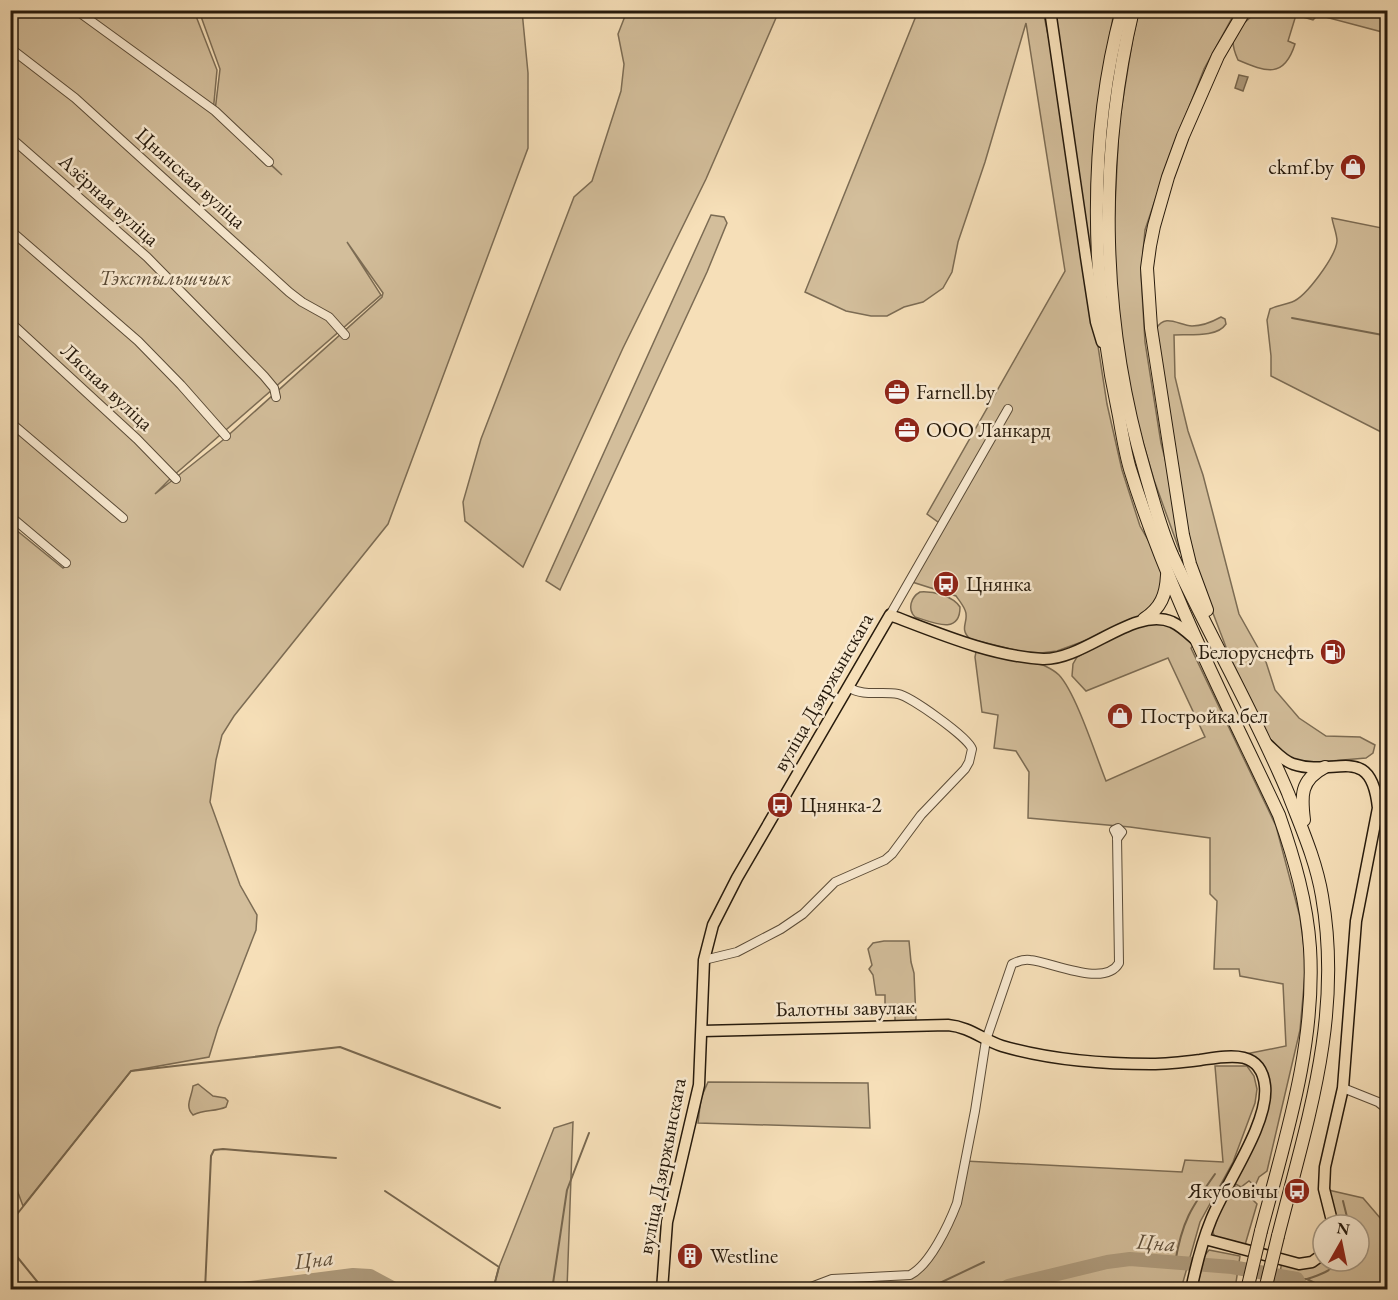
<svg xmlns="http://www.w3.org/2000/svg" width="1398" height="1300" viewBox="0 0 1398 1300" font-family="'EB Garamond',serif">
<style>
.green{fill:#d3be9b;stroke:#7c6c54;stroke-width:1.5;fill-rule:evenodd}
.water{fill:#af9c7e;stroke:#786850;stroke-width:1.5}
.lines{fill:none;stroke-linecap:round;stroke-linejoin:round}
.stream{stroke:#786850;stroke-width:2}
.river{stroke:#af9c7e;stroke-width:14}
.minor-casing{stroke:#5a4b37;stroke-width:10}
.major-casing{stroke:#261a0c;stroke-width:13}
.highway-casing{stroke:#261a0c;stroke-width:14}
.minor{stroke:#f9ead1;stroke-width:8}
.major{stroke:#f6dfb8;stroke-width:10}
.highway{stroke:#f6dfb8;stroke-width:12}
.highway-bridge-casing{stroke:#261a0c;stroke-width:14;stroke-linecap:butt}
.highway-bridge{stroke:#f6dfb8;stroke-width:12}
.labels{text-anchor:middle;stroke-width:5;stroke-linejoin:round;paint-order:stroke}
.poi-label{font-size:21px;fill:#261a0c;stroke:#f9ead1;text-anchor:start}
.street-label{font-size:21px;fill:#261a0c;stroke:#f9ead1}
.park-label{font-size:21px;font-style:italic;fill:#5a4b37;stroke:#f9ead1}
.water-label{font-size:22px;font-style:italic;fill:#5d4e3a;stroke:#f9ead1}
</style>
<rect width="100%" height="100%" fill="#f6dfb8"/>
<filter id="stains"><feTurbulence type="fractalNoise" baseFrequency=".00333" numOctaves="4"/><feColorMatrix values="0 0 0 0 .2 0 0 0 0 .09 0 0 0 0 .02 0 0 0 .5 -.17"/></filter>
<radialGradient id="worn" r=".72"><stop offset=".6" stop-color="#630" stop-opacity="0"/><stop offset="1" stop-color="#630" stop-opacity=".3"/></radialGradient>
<g class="green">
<path d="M 11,11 L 194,11 L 217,70 L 213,113 L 282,175 L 215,111 L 220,69 L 199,11 L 522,11 L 528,73 L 528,148 L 388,524 L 234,716 L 222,735 L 216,760 L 210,802 L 240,885 L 257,915 L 256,930 L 218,1028 L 209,1057 L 131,1071 L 23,1206 L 17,1190 L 10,1184 L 10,525 L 63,568 L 66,566 L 11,517 ZM 347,242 L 383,293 L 382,297 L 223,440 L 155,494 L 173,476 L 381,295 Z"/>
<polygon points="627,11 779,11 706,179 623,348 523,567 465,521 463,502 481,439 574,197 592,181 621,91 624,64 618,34"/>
<path d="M 918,11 L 1043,11 L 1054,63 L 1107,404 L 1122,470 L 1140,526 L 1167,573 L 1157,618 L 1197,641 L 1191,648 L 1276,826 L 1300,917 L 1306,963 L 1300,1030 L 1267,1171 L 1259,1177 L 1255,1186 L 1249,1181 L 1241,1187 L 1230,1181 L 1259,1119 L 1262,1075 L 1236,1056 L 1286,1046 L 1283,984 L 1240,976 L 1239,969 L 1214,969 L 1217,901 L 1210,894 L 1210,838 L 1130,827 L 1028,818 L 1029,772 L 1016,751 L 994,748 L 998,715 L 982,712 L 975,657 L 976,652 L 1043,665 C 1049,668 1054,670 1059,675 C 1076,693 1096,756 1106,781 L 1205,737 L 1168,658 L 1086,691 L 1072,676 L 1073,664 L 1077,657 L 1139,621 L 1057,651 L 1041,653 L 1027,653 L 970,639 C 958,628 970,621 965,610 C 963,605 959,600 956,596 L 909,581 L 942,525 L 927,514 L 1065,271 L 1026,23 L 985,162 L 958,242 L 952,272 L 943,288 L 923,302 L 904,307 L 887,316 L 871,316 L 846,311 L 805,292 Z"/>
<polygon points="1054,11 1114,11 1096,118 1091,191 1092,263"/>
<polygon points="1139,11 1238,11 1232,18 1204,69 1170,156 1145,230 1141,275 1145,342 1161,443 1170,478 1180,552 1154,480 1133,408 1119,321 1113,249 1119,124 1133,37"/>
<path d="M 1258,11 L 1387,11 L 1387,40 L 1382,32 L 1318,15 L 1313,20 L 1296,15 L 1288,41 L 1295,44 C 1284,79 1266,72 1238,60 C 1225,32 1239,28 1258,11 Z"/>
<polygon points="711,215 724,217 727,223 707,272 560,590 546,581"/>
<path d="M 1332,218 L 1387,229 L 1387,435 L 1271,376 L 1271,356 L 1267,320 L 1270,309 C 1278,305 1284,305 1292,302 C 1306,297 1336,256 1337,241 C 1337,234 1333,225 1332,218 Z"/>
<path d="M 1221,317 L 1225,319 L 1226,324 C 1217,338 1189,334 1174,335 L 1175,377 L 1188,431 L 1203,475 L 1239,614 L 1266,662 L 1275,690 L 1299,718 L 1326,736 L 1360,737 L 1375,745 L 1373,753 L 1366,758 L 1308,763 L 1296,761 L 1280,753 L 1268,737 L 1229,655 L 1198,574 L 1188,531 L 1156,329 C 1165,313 1178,325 1192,326 C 1203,326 1212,322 1221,317 Z"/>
<path d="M 920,592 C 933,591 953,596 960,607 C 960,636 932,622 915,617 C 907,609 911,597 920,592 Z"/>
<polygon points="884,941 909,941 911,962 914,973 916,1019 914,1023 895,1023 895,1005 885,1004 885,995 876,995 873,975 869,969 872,965 868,949 873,943"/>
<polygon points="1215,1066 1247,1066 1254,1076 1257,1089 1255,1103 1233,1162 1200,1222 1181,1289 803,1290 820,1283 917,1271 952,1217 965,1161 1182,1172 1185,1160 1223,1162"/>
<polygon points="708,1082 868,1083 870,1128 698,1123 701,1098"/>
<path d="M 198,1084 L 213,1096 L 225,1098 L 228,1101 L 226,1107 C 215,1112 205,1109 193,1115 C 184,1106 192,1097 193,1086 Z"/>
<polygon points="573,1122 567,1289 493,1289 499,1267 554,1128"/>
<path d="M 1232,1184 L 1245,1192 L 1257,1204 L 1245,1245 L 1215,1237 C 1206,1223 1225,1198 1232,1184 Z"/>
<polygon points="1324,1189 1363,1198 1387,1226 1387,1289 1277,1290 1282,1261 1299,1264 1323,1255 1323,1261 1359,1261 1359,1225 1333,1225"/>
<polygon points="1209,1250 1240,1256 1235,1289 1196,1290 1205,1255"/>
</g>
<polygon class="water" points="1239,75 1248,77 1243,91 1235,88"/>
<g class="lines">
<g class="stream">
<polyline points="1292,318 1388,336"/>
<polyline points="385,1191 499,1267 493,1290"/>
<polyline points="1343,1201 1349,1225"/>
<polyline points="10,1223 131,1071 340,1047 500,1108"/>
<polyline points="10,1248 44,1290"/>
<path d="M 1175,1263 C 1182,1221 1191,1208 1215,1174"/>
<polyline points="1297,1279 1307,1279 1328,1290"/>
<path d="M 1307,1279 C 1320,1275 1331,1271 1339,1261"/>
<polyline points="205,1290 211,1156 214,1150 223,1149 336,1158"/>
<polyline points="552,1290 567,1190 589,1133"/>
<polyline points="925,1290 984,1262"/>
</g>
<g class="river">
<polyline points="234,1290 353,1275 370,1276 396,1290"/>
<polyline points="1002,1290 1008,1286 1107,1262 1130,1259 1232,1267 1297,1279 1303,1290"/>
</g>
<g class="minor-casing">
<g id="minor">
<polyline points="76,10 215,111 269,162"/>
<polyline points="10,48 75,98 289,292 302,302 329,317 345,335"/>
<polyline points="10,137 147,257 264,376 274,388 276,397"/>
<polyline points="10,230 138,341 181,385 226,436"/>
<polyline points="10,322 137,439 176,479"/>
<polyline points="10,422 123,518"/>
<polyline points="10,516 66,563"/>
<polyline points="890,615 1008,409"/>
<path d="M 704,960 L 737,952 L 781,929 L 803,914 L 835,882 L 885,860 L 892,854 L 921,815 L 965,769 L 969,762 L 972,749 C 968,737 910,696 898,694 C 880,691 864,697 848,687"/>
<polyline points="1343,1088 1378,1102 1388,1110"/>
<path d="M 803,1290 L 832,1279 L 910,1275 C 930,1265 949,1224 957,1203 L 975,1111 L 986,1040 L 1012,964 C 1018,961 1023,959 1030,960 C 1052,962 1105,988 1119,963 L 1117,836 L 1114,830 L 1118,828 L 1122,832 L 1117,839"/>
</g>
</g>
<g class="major-casing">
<g id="major">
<polyline points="1050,10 1086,257 1096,322 1102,342"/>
<path d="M 1267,744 C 1275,751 1283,761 1293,764 C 1335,778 1371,741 1378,808 L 1356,921 L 1343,1088 L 1325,1167 L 1324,1189 L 1333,1225"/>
<path d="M 702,1031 L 948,1025 C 970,1027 983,1040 1002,1046 C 1050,1060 1101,1064 1151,1064 C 1167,1064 1184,1062 1200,1060 C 1227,1056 1261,1048 1265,1086 C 1269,1124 1225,1184 1211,1220 C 1202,1242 1196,1266 1191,1290"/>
<polyline points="1205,1239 1299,1264 1312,1262 1323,1254"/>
<path d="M 662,1290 L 667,1222 L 699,1085 L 704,960 L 713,925 L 737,878 L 890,615 C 938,633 991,656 1043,659 C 1085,660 1133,606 1172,622 C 1181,626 1189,634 1197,641"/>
</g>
</g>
<g class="highway-casing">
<g id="highway">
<path d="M 1122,10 C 1087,138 1091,287 1119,416 C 1122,433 1125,452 1130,469 C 1167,589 1226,702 1279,815 C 1294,858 1307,902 1310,948 C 1316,1045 1285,1139 1261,1231"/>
<path d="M 1133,10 C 1097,162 1101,323 1145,472 C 1153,500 1161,531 1173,557 C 1210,637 1254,712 1288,793 C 1301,827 1316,860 1322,896 C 1343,1017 1307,1121 1278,1236"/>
<polyline points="1207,610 1190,564 1183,535 1151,328 1147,268 1150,246 1154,226 1168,177 1183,136 1218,56 1245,10"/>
<path d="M 1144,619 C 1161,608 1166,595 1167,575"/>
<path d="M 1304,820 C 1301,796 1300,780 1325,767"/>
</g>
</g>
<use href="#minor" class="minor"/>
<use href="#major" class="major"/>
<use href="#highway" class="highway"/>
<g class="highway-bridge-casing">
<g id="highway-bridge">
<polyline points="1247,1290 1261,1231"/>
<polyline points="1265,1290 1278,1236"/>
</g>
</g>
<use href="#highway-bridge" class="highway-bridge"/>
</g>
<defs>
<g id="shop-disc" transform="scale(1.35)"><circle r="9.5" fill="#8f2418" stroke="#f9ead1"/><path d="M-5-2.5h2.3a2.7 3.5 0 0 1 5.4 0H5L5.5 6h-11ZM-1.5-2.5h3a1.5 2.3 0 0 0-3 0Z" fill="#fff"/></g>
<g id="office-disc" transform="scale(1.35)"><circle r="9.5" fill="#8f2418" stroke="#f9ead1"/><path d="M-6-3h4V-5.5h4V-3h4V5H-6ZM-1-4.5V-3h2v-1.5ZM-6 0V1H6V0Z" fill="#fff"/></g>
<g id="bus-disc" transform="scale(1.35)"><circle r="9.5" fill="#8f2418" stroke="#f9ead1"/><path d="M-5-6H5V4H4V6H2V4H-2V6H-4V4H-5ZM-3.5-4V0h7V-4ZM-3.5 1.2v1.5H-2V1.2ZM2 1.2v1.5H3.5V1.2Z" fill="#fff"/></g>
<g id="fuel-disc" transform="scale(1.35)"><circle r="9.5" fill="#8f2418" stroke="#f9ead1"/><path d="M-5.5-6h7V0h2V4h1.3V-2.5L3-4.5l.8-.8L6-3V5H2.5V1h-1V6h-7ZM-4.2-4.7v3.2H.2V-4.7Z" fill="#fff"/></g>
<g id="building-disc" transform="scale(1.35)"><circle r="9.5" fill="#8f2418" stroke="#f9ead1"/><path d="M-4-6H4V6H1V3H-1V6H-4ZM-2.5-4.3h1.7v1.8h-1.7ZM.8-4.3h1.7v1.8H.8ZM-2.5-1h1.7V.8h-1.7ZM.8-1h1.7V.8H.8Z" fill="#fff"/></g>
</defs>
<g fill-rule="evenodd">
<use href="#shop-disc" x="1353" y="167"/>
<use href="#office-disc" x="897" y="392"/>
<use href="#office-disc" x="907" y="430"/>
<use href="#bus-disc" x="946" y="584"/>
<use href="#fuel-disc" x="1333" y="652"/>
<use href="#shop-disc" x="1120" y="716"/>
<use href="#bus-disc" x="780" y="805"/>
<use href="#bus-disc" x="1297" y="1191"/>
<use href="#building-disc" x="690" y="1256"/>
</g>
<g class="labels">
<g class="poi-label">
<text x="1334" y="174" text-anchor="end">ckmf.by</text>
<text x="916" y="399">Farnell.by</text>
<text x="926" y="437">ООО Ланкард</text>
<text x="966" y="591">Цнянка</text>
<text x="1314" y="659" text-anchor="end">Белоруснефть</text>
<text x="1140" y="723">Постройка.бел</text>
<text x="800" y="812">Цнянка-2</text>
<text x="1278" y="1198" text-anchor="end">Якубовічы</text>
<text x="710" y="1263">Westline</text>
</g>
<g class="street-label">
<text transform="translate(191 178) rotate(42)" y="7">Цнянская вуліца</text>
<text transform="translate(109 200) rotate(42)" y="7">Азёрная вуліца</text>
<text transform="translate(107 387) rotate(43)" y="7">Лясная вуліца</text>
<text transform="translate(823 692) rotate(-60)" y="7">вуліца Дзяржынскага</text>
<text transform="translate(845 1008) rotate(-1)" y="7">Балотны завулак</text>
<text transform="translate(662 1166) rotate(-79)" y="7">вуліца Дзяржынскага</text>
</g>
<g class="park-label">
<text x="165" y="285">Тэкстыльшчык</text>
</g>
<g class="water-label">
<text transform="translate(1156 1242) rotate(4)" y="8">Цна</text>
<text transform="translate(314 1259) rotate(-7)" y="8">Цна</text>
</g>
</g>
<rect width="1398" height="1300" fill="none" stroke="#f6dfb8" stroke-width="36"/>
<rect x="12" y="12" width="1374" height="1276" fill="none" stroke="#261a0c" stroke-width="3"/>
<rect x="18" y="18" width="1362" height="1264" fill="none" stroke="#261a0c" stroke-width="1.5"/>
<g transform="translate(1341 1243) rotate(9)"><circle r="28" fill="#f9ead1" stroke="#a59782" stroke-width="1.5"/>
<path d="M0-4.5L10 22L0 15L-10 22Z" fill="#8f2418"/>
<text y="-9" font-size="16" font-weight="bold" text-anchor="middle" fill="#261a0c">N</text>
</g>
<rect width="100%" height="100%" filter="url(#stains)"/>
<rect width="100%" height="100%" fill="url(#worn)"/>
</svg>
